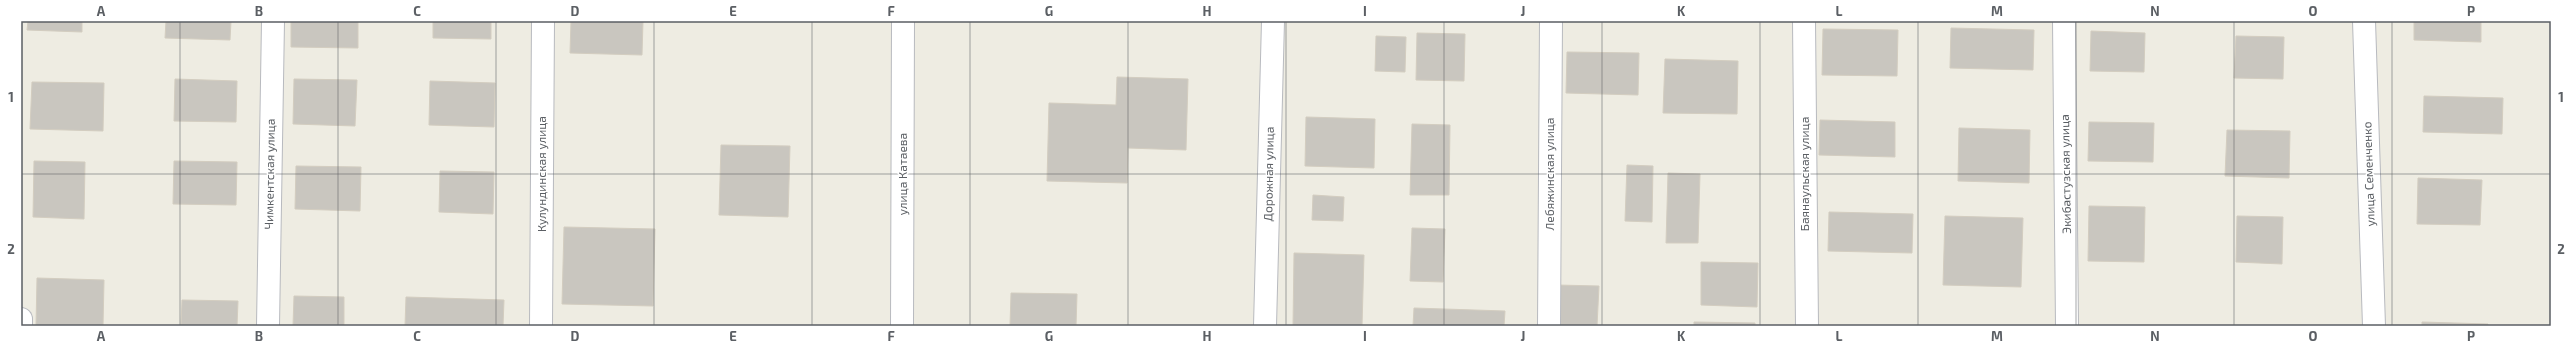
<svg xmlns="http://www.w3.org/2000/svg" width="2572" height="347" viewBox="0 0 2572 347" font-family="'Exo 2',sans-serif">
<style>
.building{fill:#c9c6bf;stroke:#d3cdc0}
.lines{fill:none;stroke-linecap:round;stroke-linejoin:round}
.minor-casing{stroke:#b8babf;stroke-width:24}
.minor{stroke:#fff;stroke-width:22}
.grid{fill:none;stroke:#5b5f64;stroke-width:1;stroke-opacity:0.55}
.labels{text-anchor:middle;stroke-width:3;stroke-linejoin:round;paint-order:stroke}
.street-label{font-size:12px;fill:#5b5f64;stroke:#fff}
.neatline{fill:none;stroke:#5b5f64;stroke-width:1.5}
.grid-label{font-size:13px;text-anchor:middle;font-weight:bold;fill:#5b5f64}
</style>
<rect width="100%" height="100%" fill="#eeece2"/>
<g class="building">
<polygon points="28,21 82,21 82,32 27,30"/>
<polygon points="166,21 231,21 230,40 165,38"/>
<polygon points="291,21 358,21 358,48 291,47"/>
<polygon points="433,21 491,21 491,39 433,38"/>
<polygon points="571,21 643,21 642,55 570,53"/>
<polygon points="2414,21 2481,21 2481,42 2414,40"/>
<polygon points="1951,28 2034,30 2033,70 1950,68"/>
<polygon points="1823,29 1898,30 1897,76 1822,75"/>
<polygon points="2091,31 2145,33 2144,72 2090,71"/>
<polygon points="1417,33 1465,34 1464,81 1416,80"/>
<polygon points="1376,36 1406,37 1405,72 1375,71"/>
<polygon points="2236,36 2284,37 2283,79 2234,78"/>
<polygon points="1567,52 1639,53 1638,95 1566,93"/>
<polygon points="1665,59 1738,61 1737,114 1663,113"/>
<polygon points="1117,77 1188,79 1186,150 1128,148 1127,183 1047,181 1049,103 1116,105"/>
<polygon points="175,79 237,81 236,122 174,121"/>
<polygon points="294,79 357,80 355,126 293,124"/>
<polygon points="430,81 495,83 494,127 429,125"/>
<polygon points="32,82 104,83 103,131 30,129"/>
<polygon points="2424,96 2503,98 2502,134 2423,132"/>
<polygon points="1306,117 1375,119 1374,168 1305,166"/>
<polygon points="1820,120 1895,122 1895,157 1819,155"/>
<polygon points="2089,122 2154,123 2153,162 2088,161"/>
<polygon points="1412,124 1450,125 1449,195 1410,195"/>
<polygon points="1959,128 2030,130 2029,183 1958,181"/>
<polygon points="2227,130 2290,131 2289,178 2225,176"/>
<polygon points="721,145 790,146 788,217 719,215"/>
<polygon points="34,161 85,162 84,219 33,217"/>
<polygon points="174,161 237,162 236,205 173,204"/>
<polygon points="1627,165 1653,166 1652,222 1625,221"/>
<polygon points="296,166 361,167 360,211 295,209"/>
<polygon points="440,171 494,172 493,214 439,212"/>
<polygon points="1668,173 1700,174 1698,243 1666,243"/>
<polygon points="2418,178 2482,180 2480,225 2417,224"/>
<polygon points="1313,195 1344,197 1343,221 1312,220"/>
<polygon points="2089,206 2145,207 2144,262 2088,261"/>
<polygon points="1829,212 1913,214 1912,253 1828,251"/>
<polygon points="1945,216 2023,218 2021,287 1943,285"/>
<polygon points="2237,216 2283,217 2282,264 2236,262"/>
<polygon points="564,227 655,229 653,306 562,304"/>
<polygon points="1412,228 1445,229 1443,282 1410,281"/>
<polygon points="1294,253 1364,255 1362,326 1293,326"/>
<polygon points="1701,262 1758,263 1757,307 1701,305"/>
<polygon points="37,278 104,280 103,326 36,326"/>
<polygon points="1557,285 1599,286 1597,326 1556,326"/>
<polygon points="1011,293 1077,294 1076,326 1010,326"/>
<polygon points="294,296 344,297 344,326 293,326"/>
<polygon points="406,297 504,300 503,326 405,326"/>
<polygon points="182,300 238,301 237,326 181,326"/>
<polygon points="1414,308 1505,311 1504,326 1413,326"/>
<polygon points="1694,322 1755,323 1755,326 1694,326"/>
<polygon points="2422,322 2488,324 2488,326 2422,326"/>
</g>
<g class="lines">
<g class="minor-casing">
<g id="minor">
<polyline points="1804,21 1807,326"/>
<polyline points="2064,21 2067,326"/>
<polyline points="2364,21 2374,326"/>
<polyline points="21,319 21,326"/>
<polyline points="268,326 273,21"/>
<polyline points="541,326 543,21"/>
<polyline points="902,326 903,21"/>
<polyline points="1265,326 1273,21"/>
<polyline points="1549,326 1551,21"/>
</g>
</g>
<use href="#minor" class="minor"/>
</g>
<path class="grid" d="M 180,21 L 180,326M 338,21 L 338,326M 496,21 L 496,326M 654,21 L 654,326M 812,21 L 812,326M 970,21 L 970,326M 1128,21 L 1128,326M 1286,21 L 1286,326M 1444,21 L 1444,326M 1602,21 L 1602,326M 1760,21 L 1760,326M 1918,21 L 1918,326M 2076,21 L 2076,326M 2234,21 L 2234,326M 2392,21 L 2392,326M 21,174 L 2551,174"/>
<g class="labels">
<g class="street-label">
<text transform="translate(270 174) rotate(-89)" y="4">Чимкентская улица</text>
<text transform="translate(542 174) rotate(-90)" y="4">Кулундинская улица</text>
<text transform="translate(903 174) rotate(-90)" y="4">улица Катаева</text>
<text transform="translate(1269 174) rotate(-89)" y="4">Дорожная улица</text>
<text transform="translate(1550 174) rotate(-90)" y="4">Лебяжинская улица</text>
<text transform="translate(1805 174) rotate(-90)" y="4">Баянаульская улица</text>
<text transform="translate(2066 174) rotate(-91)" y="4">Экибастузская улица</text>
<text transform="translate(2369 174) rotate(-92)" y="4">улица Семенченко</text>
</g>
</g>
<rect width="2572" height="347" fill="none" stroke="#ffffff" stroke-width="44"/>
<rect x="22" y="22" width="2528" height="303" class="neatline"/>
<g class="grid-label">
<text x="101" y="16">A</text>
<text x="259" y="16">B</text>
<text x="417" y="16">C</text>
<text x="575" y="16">D</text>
<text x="733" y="16">E</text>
<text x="891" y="16">F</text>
<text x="1049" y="16">G</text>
<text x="1207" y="16">H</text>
<text x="1365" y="16">I</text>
<text x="1523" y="16">J</text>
<text x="1681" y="16">K</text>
<text x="1839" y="16">L</text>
<text x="1997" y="16">M</text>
<text x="2155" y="16">N</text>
<text x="2313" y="16">O</text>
<text x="2471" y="16">P</text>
<text x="11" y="102">1</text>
<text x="2561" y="102">1</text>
<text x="11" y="254">2</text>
<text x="2561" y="254">2</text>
<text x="101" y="341">A</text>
<text x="259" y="341">B</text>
<text x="417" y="341">C</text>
<text x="575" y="341">D</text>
<text x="733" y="341">E</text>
<text x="891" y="341">F</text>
<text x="1049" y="341">G</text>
<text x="1207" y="341">H</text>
<text x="1365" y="341">I</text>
<text x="1523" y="341">J</text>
<text x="1681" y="341">K</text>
<text x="1839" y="341">L</text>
<text x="1997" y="341">M</text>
<text x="2155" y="341">N</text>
<text x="2313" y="341">O</text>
<text x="2471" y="341">P</text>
</g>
</svg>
